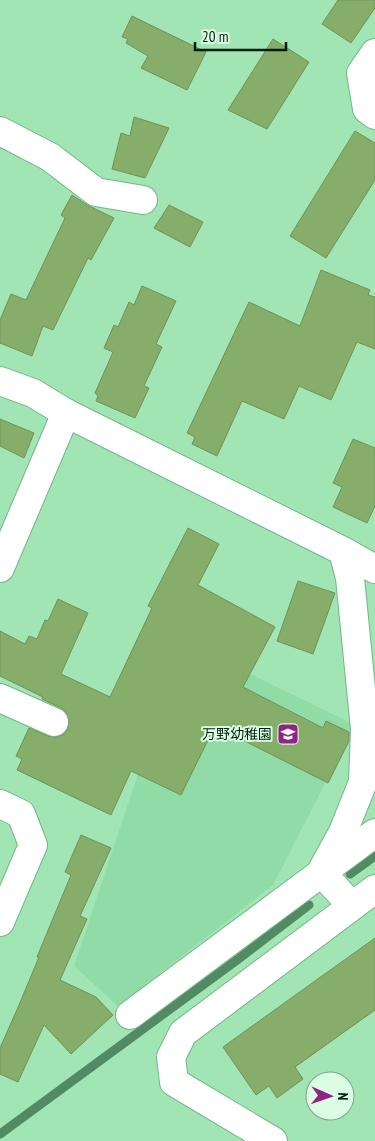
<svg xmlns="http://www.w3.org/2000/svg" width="375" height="1141" viewBox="0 0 375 1141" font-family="'PT Sans Narrow','Noto Sans JP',sans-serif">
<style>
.built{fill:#90dba6}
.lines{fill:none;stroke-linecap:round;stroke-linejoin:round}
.stream{stroke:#528b63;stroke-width:9}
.building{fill:#86ad6a;stroke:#709355}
.minor-casing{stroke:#73b687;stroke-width:30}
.minor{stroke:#fff;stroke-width:28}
.labels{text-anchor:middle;stroke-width:4;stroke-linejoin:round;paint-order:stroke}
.poi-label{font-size:14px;fill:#041f0e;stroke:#dbfde3;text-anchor:end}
</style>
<rect width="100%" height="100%" fill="#a1e5b4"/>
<polygon class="built" points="197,648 355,725 273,885 118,1006 74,966 138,774"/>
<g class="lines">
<g class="stream">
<polyline points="350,874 375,856"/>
<polyline points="0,1134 237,960 309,905"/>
</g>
</g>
<g class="building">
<polygon points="338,0 375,0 375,8 351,43 322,24"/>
<polygon points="132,16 206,52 187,90 141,68 148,56 126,43 128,39 122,37"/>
<polygon points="273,39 309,62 267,129 228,110"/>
<polygon points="134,117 169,128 145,178 112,169 121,133 130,136"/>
<polygon points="355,131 375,143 375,180 326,258 290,236"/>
<polygon points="72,195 87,205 114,218 91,260 88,258 53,330 43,326 32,356 0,343 0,320 11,294 26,300 65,218 61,215"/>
<polygon points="169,205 203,222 190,247 154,228"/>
<polygon points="321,270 370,290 368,295 375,297 375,349 357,342 331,400 299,386 284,419 242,401 217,456 192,444 195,437 187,433 249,302 300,326"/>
<polygon points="142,286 176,301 156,344 162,347 144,386 149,388 135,418 96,401 98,396 95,393 113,352 104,348 114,325 118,327 129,302 134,305"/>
<polygon points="0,419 34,433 24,458 0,446"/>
<polygon points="353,439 375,448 375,506 367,523 333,507 342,487 333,483"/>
<polygon points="188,528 219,544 198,585 275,627 243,687 323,728 326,721 349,732 349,741 328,783 215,726 181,795 131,771 111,815 17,770 22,759 16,756 29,728 48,736 56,737 64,734 68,729 69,720 66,712 61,708 42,699 43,697 0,676 0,631 25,644 29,636 37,639 45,620 48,621 58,599 88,613 61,674 110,697 152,608 148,606"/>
<polygon points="298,581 335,593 313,654 277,641"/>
<polygon points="81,835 111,848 80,916 87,919 60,980 96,997 113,1015 71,1054 44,1025 18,1082 0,1074 0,1048 19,1005 39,957 37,957 71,875 65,872"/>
<polygon points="375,938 375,1010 295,1067 303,1079 277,1098 269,1086 256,1095 223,1047"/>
</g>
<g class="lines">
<g class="minor-casing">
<g id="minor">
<polyline points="375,53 361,73 367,109 375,115"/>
<polyline points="0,131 50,157 96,192 143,200"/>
<polyline points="0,381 33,393 66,413 343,551 375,569"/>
<polyline points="343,551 350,578 365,729 363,782 343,832 321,872 352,906"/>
<polyline points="0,568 66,413"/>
<polyline points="0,698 54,722"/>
<polyline points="0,804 21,814 33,845 0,922"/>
<polyline points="130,1015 375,833"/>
<polyline points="273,1141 174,1082 171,1057 183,1033 375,889"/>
</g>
</g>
<use href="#minor" class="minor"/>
</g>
<defs>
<g id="school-square" transform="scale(1.125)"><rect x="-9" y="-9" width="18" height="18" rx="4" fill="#912386" stroke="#dbfde3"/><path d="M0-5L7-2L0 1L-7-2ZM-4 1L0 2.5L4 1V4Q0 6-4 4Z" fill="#fff"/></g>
</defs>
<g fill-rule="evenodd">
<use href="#school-square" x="288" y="734"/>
</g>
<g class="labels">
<g class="poi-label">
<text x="272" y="739">万野幼稚園</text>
</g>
</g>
<g transform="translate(330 1096) rotate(92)"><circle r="24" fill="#dbfde3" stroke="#85a48e"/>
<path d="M0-4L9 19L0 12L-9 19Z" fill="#912386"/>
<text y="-8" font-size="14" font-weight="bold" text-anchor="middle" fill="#041f0e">N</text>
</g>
<path d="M195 42v8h91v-8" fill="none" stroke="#041f0e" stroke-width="2.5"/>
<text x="202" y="42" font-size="15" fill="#041f0e" stroke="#dbfde3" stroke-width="4" paint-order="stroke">20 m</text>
</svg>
